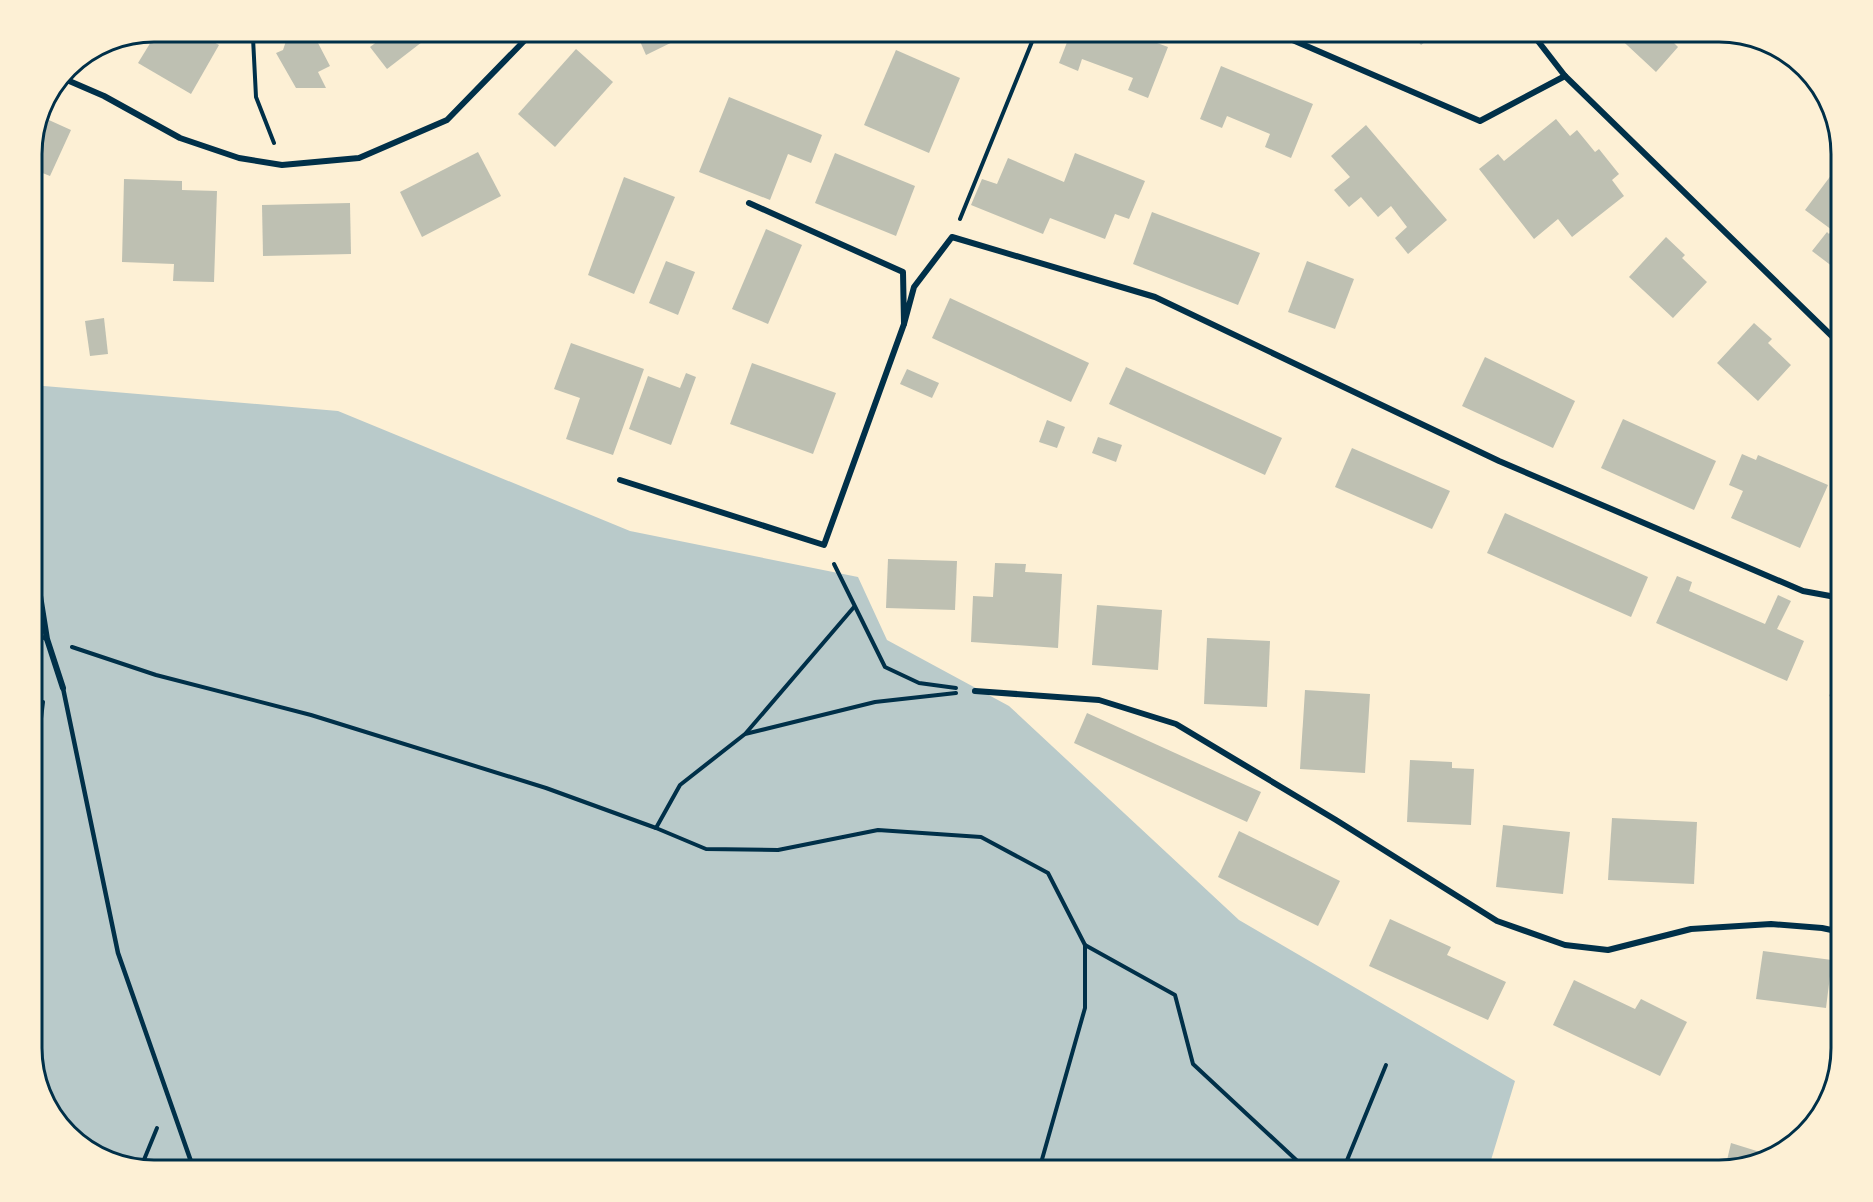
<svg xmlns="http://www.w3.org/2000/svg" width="1873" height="1202" viewBox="0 0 1873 1202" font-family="Inter,sans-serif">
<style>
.green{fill:#b9caca}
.building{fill:#bec0b2}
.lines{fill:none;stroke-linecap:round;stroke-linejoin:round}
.path{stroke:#003049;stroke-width:4}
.service{stroke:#003049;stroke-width:4.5}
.minor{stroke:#003049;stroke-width:6}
.rim{fill:none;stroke:#003049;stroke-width:3}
</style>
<rect width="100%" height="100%" fill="#fdf0d5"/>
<polygon class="green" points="32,385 338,411 630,531 858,577 887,640 1009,706 1239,920 1515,1081 1488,1170 154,1170 86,1150 48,1109 32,1056"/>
<g class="building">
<polygon points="157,32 196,32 219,45 191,94 138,63"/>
<polygon points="283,32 342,32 344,34 331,40 329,37 318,43 330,66 318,72 326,88 296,88 276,53 283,50 286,41 282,35"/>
<polygon points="390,32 435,32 387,69 370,47"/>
<polygon points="636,32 693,32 646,55"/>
<polygon points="1071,32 1127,32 1168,47 1148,98 1128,90 1133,78 1082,59 1078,71 1059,63"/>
<polygon points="1410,32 1438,32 1421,45"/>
<polygon points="1613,32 1684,32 1674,43 1678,47 1656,72"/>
<polygon points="576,49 613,82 555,147 518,114"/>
<polygon points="896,50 960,78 929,153 864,125"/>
<polygon points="1221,66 1313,104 1291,158 1265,147 1270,134 1227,116 1222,128 1200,119"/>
<polygon points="729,97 822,135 811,163 788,154 770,200 699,172"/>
<polygon points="40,116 71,130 50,176 40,172 32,190 32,146"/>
<polygon points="1556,119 1570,136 1577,130 1595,152 1599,149 1619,174 1612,180 1624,196 1572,237 1558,219 1534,239 1479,169 1498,154 1504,161"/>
<polygon points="1366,125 1447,220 1408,254 1395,238 1407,227 1391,206 1378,217 1361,197 1349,207 1334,190 1350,177 1331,156"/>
<polygon points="478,152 501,196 422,237 400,192"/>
<polygon points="835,153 915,186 896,236 815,203"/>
<polygon points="1075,153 1145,181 1129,219 1115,214 1105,239 1050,218 1043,234 971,205 982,179 997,184 1008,158 1064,182"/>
<polygon points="1841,162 1841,273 1812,251 1827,232 1829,234 1832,230 1805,210"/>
<polygon points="624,177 675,197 634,294 588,275"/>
<polygon points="124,179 182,181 182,190 217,191 214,282 173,281 174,264 122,262"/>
<polygon points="350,203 351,254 263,256 262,205"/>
<polygon points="1152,212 1260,253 1238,305 1133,264"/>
<polygon points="766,229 802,245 768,324 732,309"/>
<polygon points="1666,237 1685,255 1682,258 1707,282 1673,318 1629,277"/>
<polygon points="666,261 695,272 678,315 649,303"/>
<polygon points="1307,261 1354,279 1335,329 1288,312"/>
<polygon points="950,298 1089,363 1071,402 932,338"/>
<polygon points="104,318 108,354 90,356 85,321"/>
<polygon points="1754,323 1772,339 1768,343 1791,365 1758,401 1717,363"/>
<polygon points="571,343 644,369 613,455 566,439 580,398 554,389"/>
<polygon points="1485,357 1575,401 1553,448 1462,406"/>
<polygon points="752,363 836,393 813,454 730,424"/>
<polygon points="1126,367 1282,438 1265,475 1109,404"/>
<polygon points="907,369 939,383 932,398 900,384"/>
<polygon points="686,373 696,377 671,445 629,429 648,376 680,388"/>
<polygon points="1623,419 1716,461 1694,510 1601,468"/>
<polygon points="1047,420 1065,427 1057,448 1039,442"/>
<polygon points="1098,437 1122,445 1116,462 1092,453"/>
<polygon points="1352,448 1450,491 1432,529 1335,487"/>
<polygon points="1742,454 1756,460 1758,455 1828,485 1800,548 1731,518 1743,491 1729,485"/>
<polygon points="1505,513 1648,577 1631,617 1487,553"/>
<polygon points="888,559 957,561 955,610 886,608"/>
<polygon points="995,563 1026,564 1025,572 1062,574 1058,648 971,642 973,596 993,597"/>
<polygon points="1677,576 1692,582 1689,591 1765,624 1778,595 1791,601 1777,629 1804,641 1787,681 1656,623"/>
<polygon points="1097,605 1162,610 1158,670 1092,665"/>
<polygon points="1207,638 1270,641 1267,707 1204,704"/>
<polygon points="1841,668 1841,702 1829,696"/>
<polygon points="1305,690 1370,694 1365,773 1300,769"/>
<polygon points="1087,713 1261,792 1247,822 1074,743"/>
<polygon points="1410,760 1452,762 1452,768 1474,769 1471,825 1407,822"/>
<polygon points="1612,818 1697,822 1694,884 1608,880"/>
<polygon points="1503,825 1570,832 1563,894 1496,887"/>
<polygon points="1239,831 1340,881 1318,926 1218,877"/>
<polygon points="1390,919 1451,947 1447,955 1506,982 1488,1020 1369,966"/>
<polygon points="1763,951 1832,960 1826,1008 1756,999"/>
<polygon points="1574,980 1635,1009 1641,999 1687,1022 1660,1076 1553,1025"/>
<polygon points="1731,1143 1773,1156 1725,1169"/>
</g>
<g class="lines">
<g class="path">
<polyline points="257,32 253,38 256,97 274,143"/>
<polyline points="490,32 503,32"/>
<polyline points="960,219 1036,32"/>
<polyline points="834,564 885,667 919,683 956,688"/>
<polyline points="72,647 156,675 311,715 546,788 656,828 706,849 778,850 878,830 981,837 1048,873 1085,945 1085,1008 1039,1170"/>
<polyline points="746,733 854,607"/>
<polyline points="32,793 43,702"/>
<polyline points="656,828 680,785 745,734 875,702 956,693"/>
<polyline points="1085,945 1175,995 1193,1064 1307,1170"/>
<polyline points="141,1167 157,1128"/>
<polyline points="1343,1170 1386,1065"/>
</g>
<g class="service">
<polyline points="32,633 47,639"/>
<polyline points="63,688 118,953 194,1170"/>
</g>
<g class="minor">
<polyline points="1274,32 1480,121 1565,76"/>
<polyline points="1531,32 1565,76 1841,345"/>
<polyline points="60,77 104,96 180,138 239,158 282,165 359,158 447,120 525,40 536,32"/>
<polyline points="749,203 903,272 904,324 914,287 952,237 1155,297 1499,461 1803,591 1841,598"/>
<polyline points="620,480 824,545 904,324"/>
<polyline points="32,546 47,639 63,688"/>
<polyline points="975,691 1099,700 1176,724 1336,820 1497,921 1565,945 1608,950 1691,929 1771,924 1822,928 1841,932"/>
</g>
</g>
<path d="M0 0H1873V1202H0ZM154 42H1719A112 112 0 0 1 1831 154V1048A112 112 0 0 1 1719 1160H154A112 112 0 0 1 42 1048V154A112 112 0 0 1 154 42Z" fill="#fdf0d5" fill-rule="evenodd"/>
<path class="rim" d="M154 42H1719A112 112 0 0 1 1831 154V1048A112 112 0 0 1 1719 1160H154A112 112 0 0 1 42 1048V154A112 112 0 0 1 154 42Z"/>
</svg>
